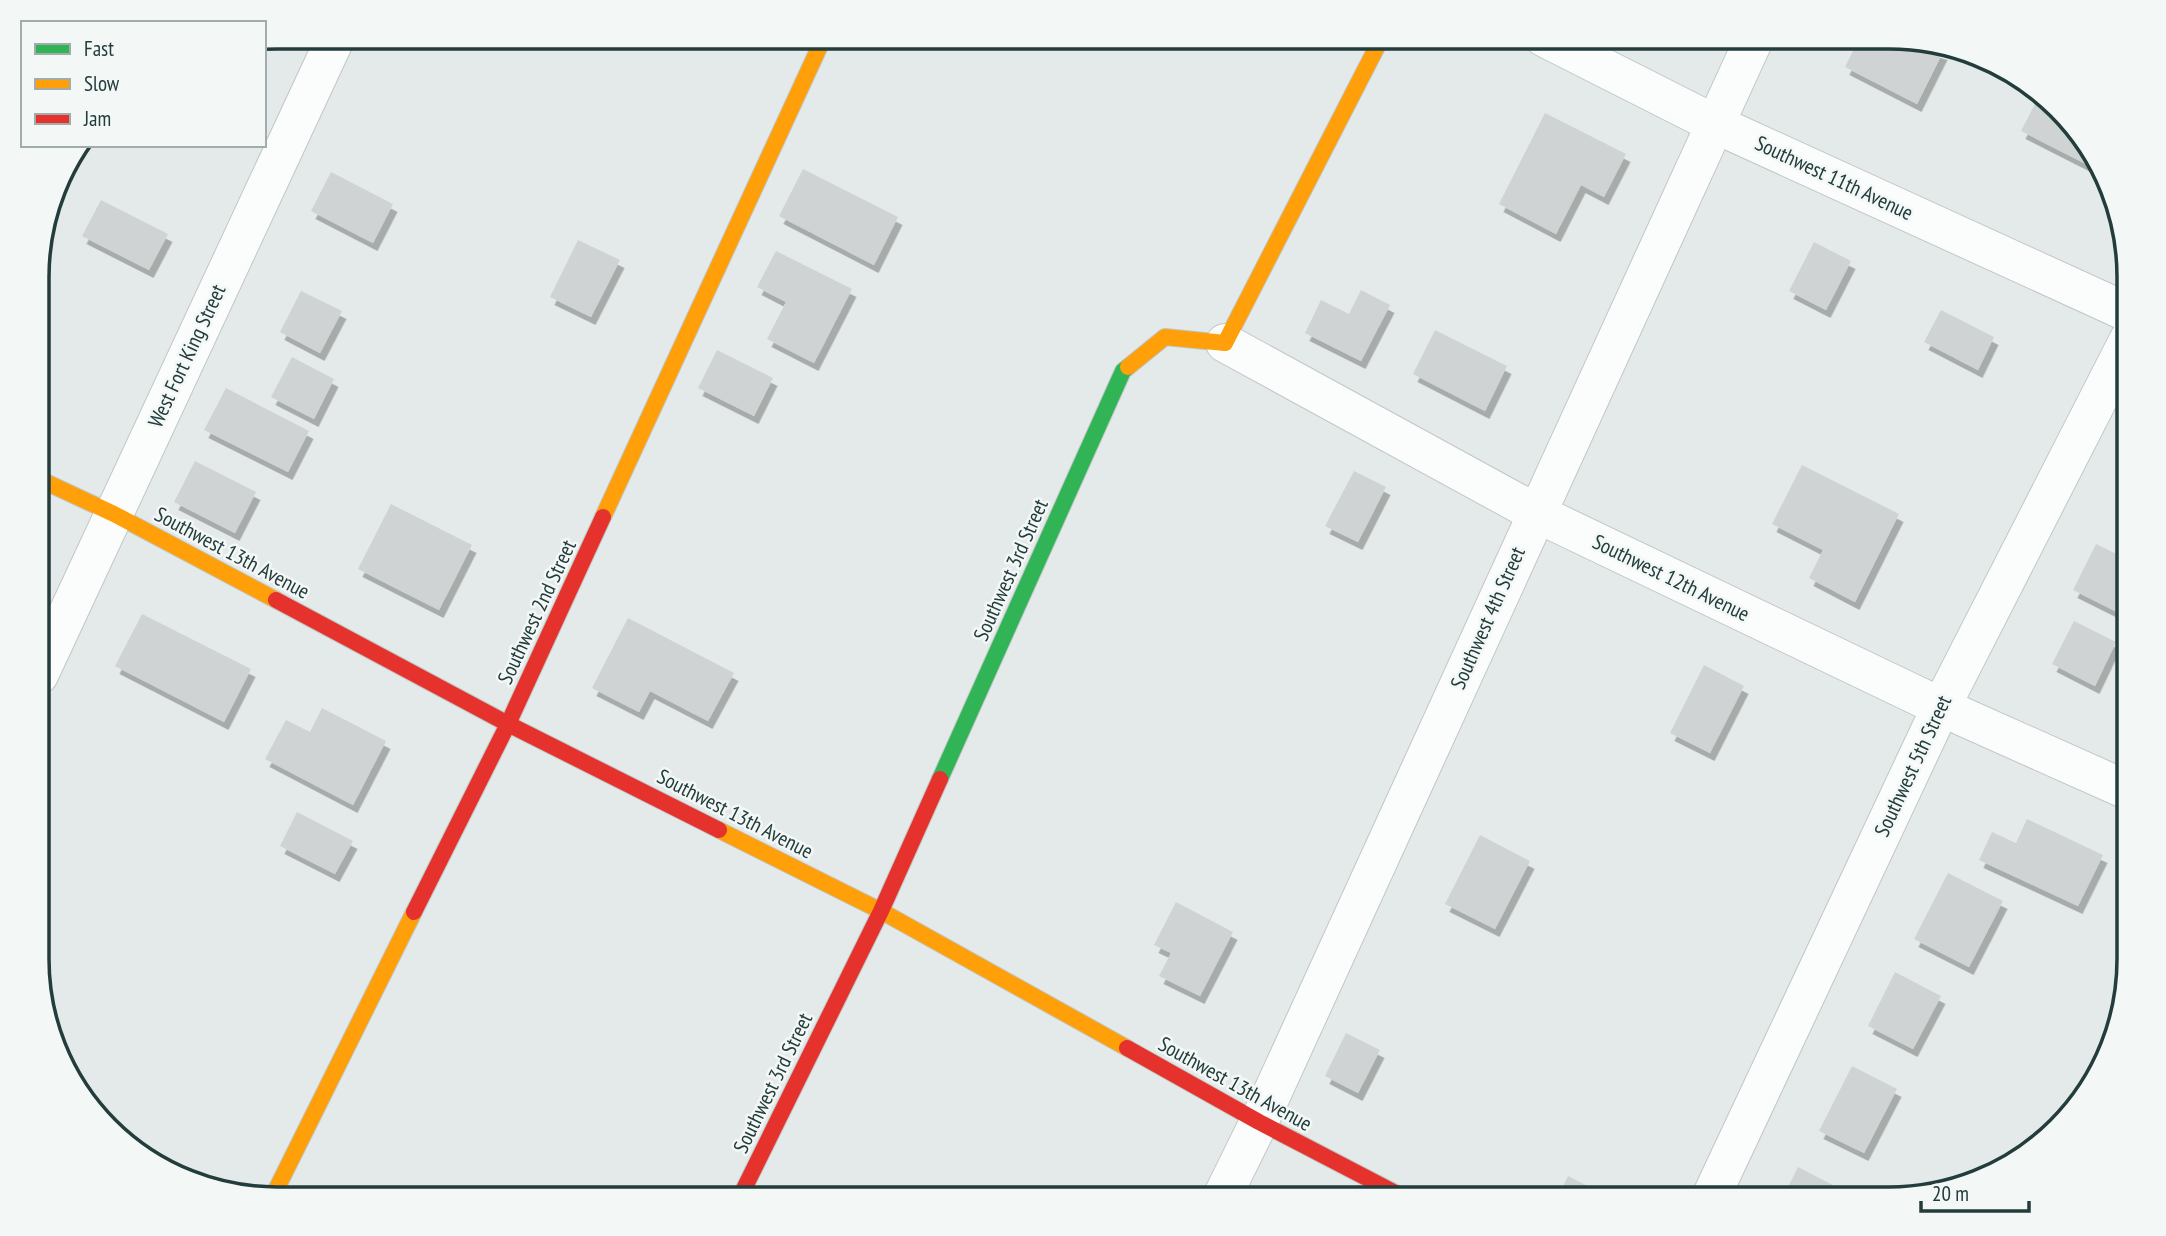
<svg xmlns="http://www.w3.org/2000/svg" width="2166" height="1236" viewBox="0 0 2166 1236" font-family="'PT Sans Narrow',sans-serif">
<style>
.building{fill:#cfd3d3;filter:url(#shadow)}
.lines{fill:none;stroke-linecap:round;stroke-linejoin:round}
.street-casing{stroke:#c1c7c6;stroke-width:40}
.fast-casing{stroke:#c0c7c6;stroke-width:18}
.slow-casing{stroke:#c0c7c6;stroke-width:18}
.jam-casing{stroke:#c0c7c6;stroke-width:18}
.street{stroke:#fbfcfc;stroke-width:38}
.fast{stroke:#30b455;stroke-width:16}
.slow{stroke:#ff9f0a;stroke-width:16}
.jam{stroke:#e5322d;stroke-width:16}
.labels{text-anchor:middle;stroke-width:5;stroke-linejoin:round;paint-order:stroke}
.street-label{font-size:21px;fill:#233c3c;stroke:#f3f8f7}
.rim{fill:none;stroke:#233c3c;stroke-width:3.5}
</style>
<defs>
<filter id="shadow"><feDropShadow dx="4.5" dy="8" stdDeviation="0" flood-color="#0004"/></filter>
</defs>
<rect width="100%" height="100%" fill="#e4eae9"/>
<g class="building">
<polygon points="1860,37 1890,37 1943,52 1917,104 1845,67"/>
<polygon points="2039,96 2089,144 2092,152 2086,164 2021,131"/>
<polygon points="1545,113 1626,154 1604,197 1581,185 1556,234 1499,204"/>
<polygon points="803,169 898,217 874,265 779,216"/>
<polygon points="331,172 393,204 373,243 311,211"/>
<polygon points="101,200 168,234 149,270 82,236"/>
<polygon points="578,240 620,260 591,317 550,297"/>
<polygon points="1814,242 1851,261 1826,310 1789,291"/>
<polygon points="776,251 852,289 814,363 767,339 786,302 757,287"/>
<polygon points="1361,290 1390,305 1361,361 1305,333 1321,300 1349,314"/>
<polygon points="301,291 342,311 320,353 280,332"/>
<polygon points="1941,310 1994,337 1978,370 1924,342"/>
<polygon points="1435,330 1507,366 1485,411 1413,374"/>
<polygon points="717,350 773,378 754,416 698,388"/>
<polygon points="292,357 334,379 314,419 271,397"/>
<polygon points="226,388 309,431 288,472 204,430"/>
<polygon points="195,461 256,492 235,533 174,502"/>
<polygon points="1802,465 1899,514 1855,602 1809,578 1823,550 1772,524"/>
<polygon points="1354,471 1386,487 1358,542 1325,526"/>
<polygon points="391,504 472,545 439,610 358,569"/>
<polygon points="2096,544 2129,560 2129,618 2073,590"/>
<polygon points="142,614 251,669 224,722 115,666"/>
<polygon points="628,618 734,673 708,721 650,691 639,712 592,688"/>
<polygon points="2074,621 2116,642 2095,686 2052,664"/>
<polygon points="1704,665 1744,686 1710,753 1670,733"/>
<polygon points="322,708 386,741 353,805 265,759 286,720 310,732"/>
<polygon points="297,812 353,841 335,874 280,846"/>
<polygon points="2027,819 2103,855 2078,906 1979,860 1992,832 2016,843"/>
<polygon points="1480,835 1530,861 1495,929 1445,904"/>
<polygon points="1948,873 2003,901 1969,967 1914,939"/>
<polygon points="1176,902 1233,932 1200,996 1159,976 1171,953 1154,945"/>
<polygon points="1895,972 1941,996 1913,1049 1868,1026"/>
<polygon points="1346,1033 1380,1050 1358,1093 1325,1076"/>
<polygon points="1852,1066 1897,1089 1864,1153 1819,1131"/>
<polygon points="1798,1167 1852,1195 1850,1199 1782,1199"/>
<polygon points="1568,1176 1613,1199 1557,1199"/>
</g>
<g class="lines">
<g class="street-casing">
<g id="street">
<polyline points="1543,37 1715,124 2129,313"/>
<polyline points="1225,343 1536,513 1941,707 2129,791"/>
<polyline points="39,675 336,37"/>
<polyline points="1221,1199 1259,1122 1755,37"/>
<polyline points="1710,1199 1941,707 2129,339"/>
</g>
</g>
<g class="fast-casing">
<polyline id="fast" points="940,779 1123,371 1128,367"/>
</g>
<g class="slow-casing">
<g id="slow">
<polyline points="1128,367 1165,337 1225,343 1382,37"/>
<polyline points="39,479 114,514 276,600"/>
<polyline points="603,517 824,37"/>
<polyline points="719,830 881,911 1127,1048"/>
<polyline points="272,1198 414,912"/>
</g>
</g>
<g class="jam-casing">
<g id="jam">
<polyline points="276,600 508,724 719,830"/>
<polyline points="414,912 508,724 603,517"/>
<polyline points="1127,1048 1259,1122 1407,1199"/>
<polyline points="739,1199 881,911 940,779"/>
</g>
</g>
<use href="#street" class="street"/>
<use href="#fast" class="fast"/>
<use href="#slow" class="slow"/>
<use href="#jam" class="jam"/>
</g>
<g class="labels">
<g class="street-label">
<text transform="translate(1834 178) rotate(25)" y="7">Southwest 11th Avenue</text>
<text transform="translate(187 356) rotate(-65)" y="7">West Fort King Street</text>
<text transform="translate(232 553) rotate(28)" y="7">Southwest 13th Avenue</text>
<text transform="translate(1011 570) rotate(-66)" y="7">Southwest 3rd Street</text>
<text transform="translate(1671 578) rotate(26)" y="7">Southwest 12th Avenue</text>
<text transform="translate(537 612) rotate(-65)" y="7">Southwest 2nd Street</text>
<text transform="translate(1488 618) rotate(-66)" y="7">Southwest 4th Street</text>
<text transform="translate(1913 766) rotate(-65)" y="7">Southwest 5th Street</text>
<text transform="translate(735 814) rotate(27)" y="7">Southwest 13th Avenue</text>
<text transform="translate(773 1083) rotate(-64)" y="7">Southwest 3rd Street</text>
<text transform="translate(1235 1084) rotate(29)" y="7">Southwest 13th Avenue</text>
</g>
</g>
<path d="M0 0H2166V1236H0ZM277 49H1889A228 228 0 0 1 2117 277V959A228 228 0 0 1 1889 1187H277A228 228 0 0 1 49 959V277A228 228 0 0 1 277 49Z" fill="#f3f8f7" fill-rule="evenodd"/>
<path class="rim" d="M277 49H1889A228 228 0 0 1 2117 277V959A228 228 0 0 1 1889 1187H277A228 228 0 0 1 49 959V277A228 228 0 0 1 277 49Z"/>
<rect x="21" y="21" width="245" height="126" fill="#f3f8f7" stroke="#a0adac" stroke-width="2"/>
<rect x="35" y="44" width="35" height="10" fill="#30b455" stroke="#a0adac" stroke-width="2"/>
<text x="84" y="56" font-size="21" fill="#233c3c">Fast</text>
<rect x="35" y="79" width="35" height="10" fill="#ff9f0a" stroke="#a0adac" stroke-width="2"/>
<text x="84" y="91" font-size="21" fill="#233c3c">Slow</text>
<rect x="35" y="114" width="35" height="10" fill="#e5322d" stroke="#a0adac" stroke-width="2"/>
<text x="84" y="126" font-size="21" fill="#233c3c">Jam</text>
<path d="M1921 1201v10h108v-10" fill="none" stroke="#233c3c" stroke-width="3.5"/>
<text x="1932" y="1201" font-size="21" fill="#233c3c" stroke="#f3f8f7" stroke-width="5" paint-order="stroke">20 m</text>
</svg>
